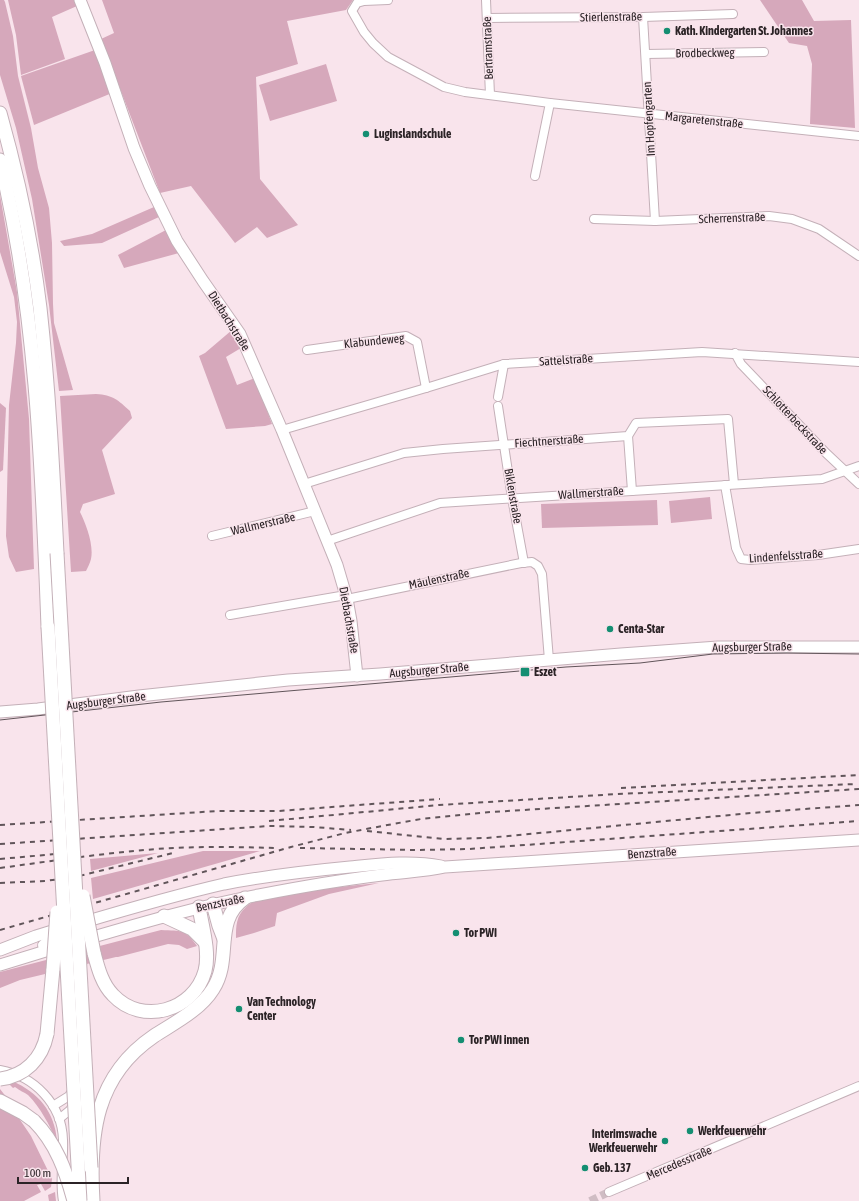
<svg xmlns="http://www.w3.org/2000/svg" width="859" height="1201" viewBox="0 0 859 1201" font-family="'Asap Condensed',sans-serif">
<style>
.green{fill:#d6a8bb}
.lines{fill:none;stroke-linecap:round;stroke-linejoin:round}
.minor-tunnel{stroke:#d0bdc4;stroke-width:8;stroke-dasharray:8 4;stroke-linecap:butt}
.minor-casing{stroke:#c4b0b8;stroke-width:10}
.secondary-casing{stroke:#c4b0b8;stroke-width:13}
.trunk-casing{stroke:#c4b0b8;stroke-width:15}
.minor{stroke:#fff;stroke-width:8}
.secondary{stroke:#fff;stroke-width:11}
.trunk{stroke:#fff;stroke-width:13}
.tram{stroke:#61555a;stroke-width:1}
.rail{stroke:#61555a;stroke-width:2;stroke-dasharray:5 5;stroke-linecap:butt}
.trunk-bridge-casing{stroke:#c4b0b8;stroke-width:15;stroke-linecap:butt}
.trunk-bridge{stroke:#fff;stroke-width:13}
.poi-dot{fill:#148e72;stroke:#f9e4ec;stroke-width:1.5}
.labels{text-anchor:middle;stroke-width:3;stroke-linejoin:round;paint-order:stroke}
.street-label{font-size:12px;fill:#2b2326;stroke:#f9e4ec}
.poi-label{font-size:12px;font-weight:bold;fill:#2b2326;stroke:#f9e4ec;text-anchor:start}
</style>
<rect width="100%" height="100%" fill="#f9e4ec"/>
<g class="green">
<polygon points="0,0 4,0 5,2 13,36 18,76 31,128 38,168 49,208 52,243 53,304 54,323 73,390 59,391 49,305 32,199 16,128 0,75"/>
<polygon points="8,0 75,0 77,6 52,17 65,59 21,75 16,35"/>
<polygon points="102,0 353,0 346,10 287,21 298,64 256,77 260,179 298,225 267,238 257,227 235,243 191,186 160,193 101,39 114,33"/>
<polygon points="760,0 802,0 814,21 851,20 855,128 810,124 812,64 807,46 789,43"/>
<polygon points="95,50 112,93 34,125 21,76"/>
<polygon points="326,64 337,101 270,121 259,85"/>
<polygon points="0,195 17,292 29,419 34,569 16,572 9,557 6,536 9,405 16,343 17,322 14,297 0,252"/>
<polygon points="154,207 159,217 102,243 64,246 60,241 92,234"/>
<polygon points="166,230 179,253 124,268 118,255"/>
<polygon points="232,330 241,348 226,357 237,385 255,378 272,424 265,426 226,429 199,356 205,353"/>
<path d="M 96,394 C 113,395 118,400 130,411 L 132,418 L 102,450 L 115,494 L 83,504 L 80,512 C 86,524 94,545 91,559 C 90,563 88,567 86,571 L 71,572 L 60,396 Z"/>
<polygon points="0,403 6,408 3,470 0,472"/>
<polygon points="710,497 712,519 671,523 669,501"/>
<polygon points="657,500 658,525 542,528 541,504"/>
<polygon points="203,851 260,851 93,899 91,878"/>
<polygon points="158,853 91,871 90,859"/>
<path d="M 379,883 L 329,894 L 277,913 L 275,926 L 254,933 L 236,938 C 236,926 236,916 246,907 C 256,897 273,897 287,894 C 317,889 347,886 379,883 Z"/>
<path d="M 161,930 C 182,931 185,929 197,946 L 187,949 L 179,945 L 168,944 L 118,957 L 116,957 L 20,980 L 0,988 L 0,972 Z"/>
<path d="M 12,1081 C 38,1092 55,1112 57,1141 C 49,1125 41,1108 28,1095 C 24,1092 20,1091 15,1087 L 13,1088 L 9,1084 Z"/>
<polygon points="0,1089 7,1098 14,1111 31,1136 52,1179 51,1187 45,1191 41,1184 37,1185 41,1192 24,1201 0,1201"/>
<polygon points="55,1192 56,1201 49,1201 48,1195"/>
</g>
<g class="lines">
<polyline class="minor-tunnel" points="590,1201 609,1192"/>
<g class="minor-casing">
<g id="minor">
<polyline points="388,0 364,1 357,3 352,11 364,32 373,43 388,57 444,87 465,92 550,103 859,136"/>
<polyline points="486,0 490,95"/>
<polyline points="643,17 655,221"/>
<polyline points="488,18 643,17 733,14"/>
<polyline points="646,54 764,52"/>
<polyline points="535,176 550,103"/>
<polyline points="594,219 655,221 769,216 792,219 819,229 859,256"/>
<polyline points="307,350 406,336 417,342 426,388"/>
<polyline points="735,353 741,364 826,453 859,484"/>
<polyline points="498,397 504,364"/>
<polyline points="498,406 512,498 524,563"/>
<polyline points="282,430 426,388 504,364 702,352 859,362"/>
<polyline points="628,436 632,491"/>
<polyline points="304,484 404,453 443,449 628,436 636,423 728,419 734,484"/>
<polyline points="725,485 736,548 741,559 750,560 818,555 859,549"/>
<polyline points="212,536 315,511"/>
<polyline points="327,541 440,503 822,479 859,466"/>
<polyline points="347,599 521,563 532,562 538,566 542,574 549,660"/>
<polyline points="230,615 346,595"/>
<polyline points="49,952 43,949 42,945 56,932"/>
<path d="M 0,1070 C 34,1076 62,1104 63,1140 C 64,1161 59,1179 63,1201"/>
<polyline points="53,1106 69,1096 74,1088"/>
<polyline points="59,1119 70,1110 74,1104"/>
<polyline points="609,1192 859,1086"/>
</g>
</g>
<g class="secondary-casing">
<g id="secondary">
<polyline points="80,0 105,63 134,148 150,186 177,241 203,281 240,334 282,430 337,565 347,599 351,621 357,676"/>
<polyline points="0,712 38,709 139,696 288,680 380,674 621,654 718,647 859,647"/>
<path d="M 81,923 C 128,909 176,895 224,884 C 265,876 308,871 350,867 C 380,864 411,860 441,866"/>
<path d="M 83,940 C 141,923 199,906 259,895 C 300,887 341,880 382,875 C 403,872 424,872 445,867 L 859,840"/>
<polyline points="0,950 36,936 62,928"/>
<polyline points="0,965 62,946"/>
</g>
</g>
<g class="trunk-casing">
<g id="trunk">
<path d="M 0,113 C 18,177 32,242 40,308 C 49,390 53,471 57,553"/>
<path d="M 0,160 C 37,313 42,471 48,627"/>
<polyline points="213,904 219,926 224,939"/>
<polyline points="164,916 192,929 204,941"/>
<path d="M 94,953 C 98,968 102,984 113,995 C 142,1026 194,1011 205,971 C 210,952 202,926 199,907"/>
<polyline points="47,1034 53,969"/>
<polyline points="0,1101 23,1113 34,1121"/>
<path d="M 93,1201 C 89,1135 95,1076 154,1036 C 174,1023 200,1010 213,989 C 233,958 212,921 245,898"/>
</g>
</g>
<use href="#minor" class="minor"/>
<use href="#secondary" class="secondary"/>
<use href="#trunk" class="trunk"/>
<polyline class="tram" points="0,720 161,702 566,667 640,663 713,654 787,653 859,654"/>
<g class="rail">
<polyline points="621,788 859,775"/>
<polyline points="269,821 439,805 618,794 856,784"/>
<polyline points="0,825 218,811 278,811 440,799"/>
<polyline points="367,831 443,839 487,838 751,813 859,805"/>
<polyline points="0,844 269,826 314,827 351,830"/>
<polyline points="300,848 417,850 469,849 859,821"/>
<polyline points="0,859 78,852"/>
<path d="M 0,868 C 52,861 104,853 157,849 C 197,846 238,847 278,848"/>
<polyline points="0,883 45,881 75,877 173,853"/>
<polyline points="0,930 291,847 345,833 393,824 421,819 491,812 859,789"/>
</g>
<g class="trunk-bridge-casing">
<g id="trunk-bridge">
<polyline points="57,553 91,1168"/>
<polyline points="48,627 80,1201"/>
<polyline points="83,896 94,953"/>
<polyline points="53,969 57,912"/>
<path d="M 0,1079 C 25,1076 42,1059 47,1034"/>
<path d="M 34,1121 C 56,1143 66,1171 74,1201"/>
</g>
</g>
<use href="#trunk-bridge" class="trunk-bridge"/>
</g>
<g class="poi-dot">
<circle cx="667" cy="31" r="4"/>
<circle cx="366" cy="134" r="4"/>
<circle cx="610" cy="629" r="4"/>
<rect x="520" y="667" width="10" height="10" rx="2"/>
<circle cx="456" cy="933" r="4"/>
<circle cx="239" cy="1009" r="4"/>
<circle cx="461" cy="1040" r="4"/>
<circle cx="690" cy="1131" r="4"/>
<circle cx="665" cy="1141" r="4"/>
<circle cx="585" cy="1168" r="4"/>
</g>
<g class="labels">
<g class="street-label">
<text transform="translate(611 17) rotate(-1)" y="4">Stierlenstraße</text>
<text transform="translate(488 48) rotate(-92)" y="4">Bertramstraße</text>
<text transform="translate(705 53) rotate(-1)" y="4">Brodbeckweg</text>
<text transform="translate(649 119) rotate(-93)" y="4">Im Hopfengarten</text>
<text transform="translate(704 120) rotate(6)" y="4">Margaretenstraße</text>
<text transform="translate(732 218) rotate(-2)" y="4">Scherrenstraße</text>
<text transform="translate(229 321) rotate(58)" y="4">Dietbachstraße</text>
<text transform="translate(374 341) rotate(-6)" y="4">Klabundeweg</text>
<text transform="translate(566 360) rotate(-4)" y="4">Sattelstraße</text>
<text transform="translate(795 420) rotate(47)" y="4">Schlotterbeckstraße</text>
<text transform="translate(549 441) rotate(-4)" y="4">Fiechtnerstraße</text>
<text transform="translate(591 493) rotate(-4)" y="4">Wallmerstraße</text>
<text transform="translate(513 496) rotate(80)" y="4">Biklenstraße</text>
<text transform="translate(263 524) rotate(-13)" y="4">Wallmerstraße</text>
<text transform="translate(786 556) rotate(-4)" y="4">Lindenfelsstraße</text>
<text transform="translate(439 579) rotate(-12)" y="4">Mäulenstraße</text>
<text transform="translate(349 620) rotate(80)" y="4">Dietbachstraße</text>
<text transform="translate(752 647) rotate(-1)" y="4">Augsburger Straße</text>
<text transform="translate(429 670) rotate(-5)" y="4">Augsburger Straße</text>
<text transform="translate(106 701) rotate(-7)" y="4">Augsburger Straße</text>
<text transform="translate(652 853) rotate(-4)" y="4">Benzstraße</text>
<text transform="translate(220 903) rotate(-12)" y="4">Benzstraße</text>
<text transform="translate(679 1163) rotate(-23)" y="4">Mercedesstraße</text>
</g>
<g class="poi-label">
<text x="675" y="35">Kath. Kindergarten St. Johannes</text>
<text x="374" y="138">Luginslandschule</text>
<text x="618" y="633">Centa-Star</text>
<text x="534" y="676">Eszet</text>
<text x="464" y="937">Tor PWI</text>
<text x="247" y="1006">Van Technology<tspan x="247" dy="14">Center</tspan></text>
<text x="469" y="1044">Tor PWI innen</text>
<text x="698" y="1135">Werkfeuerwehr</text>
<text x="657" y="1138" text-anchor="end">Interimswache<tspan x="657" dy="14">Werkfeuerwehr</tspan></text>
<text x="593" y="1172">Geb. 137</text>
</g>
</g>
<path d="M18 1177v6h110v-6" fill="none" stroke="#2b2326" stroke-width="2"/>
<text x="24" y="1177" font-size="12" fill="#2b2326" stroke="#f9e4ec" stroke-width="3" paint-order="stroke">100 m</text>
</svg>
